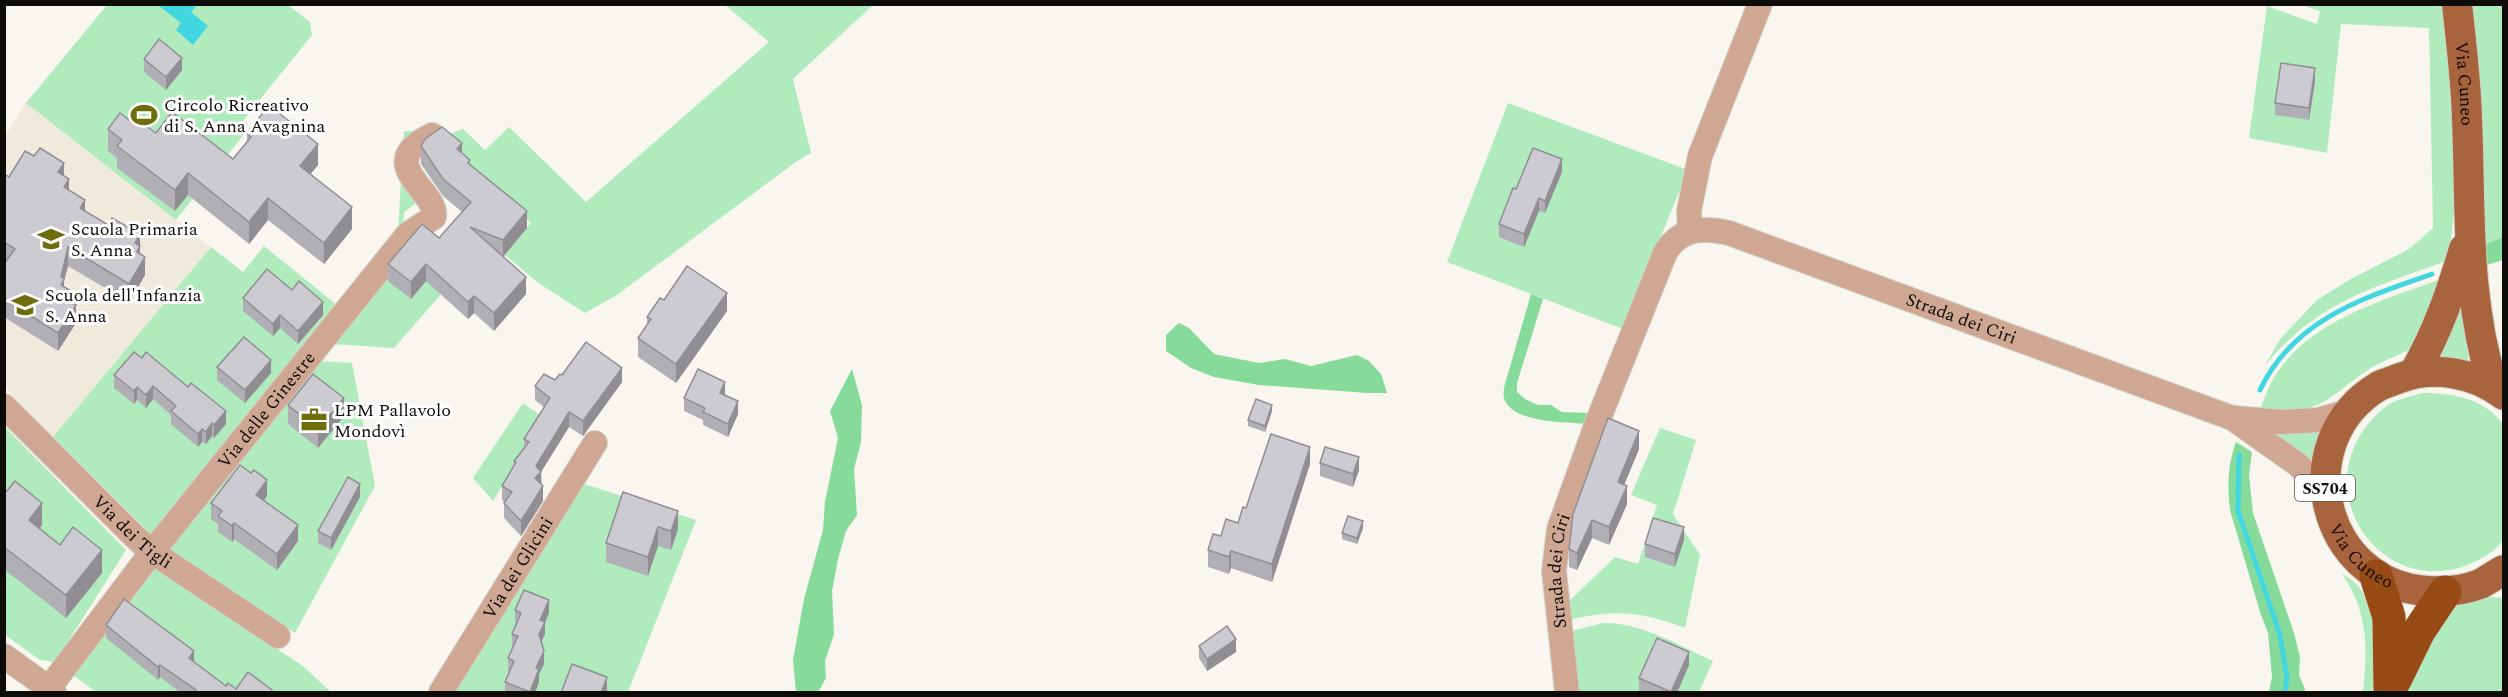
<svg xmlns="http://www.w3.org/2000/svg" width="2508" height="697" viewBox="0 0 2508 697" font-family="Spectral,serif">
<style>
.built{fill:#efeadc}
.green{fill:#b0ebbd}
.forest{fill:#86db9b}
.water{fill:#41d6e0}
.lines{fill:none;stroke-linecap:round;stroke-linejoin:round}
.stream{stroke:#41d6e0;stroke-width:5}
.minor-casing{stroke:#d2d1c9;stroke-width:26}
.major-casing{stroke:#d2d1c9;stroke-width:32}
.highway-casing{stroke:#d2d1c9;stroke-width:34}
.minor{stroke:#cfa792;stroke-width:24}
.major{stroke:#a8643c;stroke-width:30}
.highway{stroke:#984a14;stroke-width:33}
.wall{fill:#b0afb5}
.shaded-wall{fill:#908e93}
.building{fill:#cdcbd2;stroke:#908e93;stroke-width:1.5}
.labels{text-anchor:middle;stroke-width:6;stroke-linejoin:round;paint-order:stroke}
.shield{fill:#fff;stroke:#565553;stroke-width:1.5}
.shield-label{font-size:16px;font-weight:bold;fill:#0d0c09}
.street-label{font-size:18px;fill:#0d0c09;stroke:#fff}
.poi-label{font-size:18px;fill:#0d0c09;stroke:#fff;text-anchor:start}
</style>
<rect width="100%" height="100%" fill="#f8f6ee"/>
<polygon class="built" points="26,103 211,247 53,437 5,387 4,138"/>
<g class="green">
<polygon points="107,5 288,5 310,22 312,35 238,127 245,133 176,220 26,103"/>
<polygon points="725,5 873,5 793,79 811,153 797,161 617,295 585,313 537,282 505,255 531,223 462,166 442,137 463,129 485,150 509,127 586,202 769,42"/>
<path d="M 2301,5 L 2443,5 C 2452,86 2464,180 2447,261 C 2374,287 2315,303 2264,367 L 2281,338 L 2317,300 L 2349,280 L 2409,249 L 2433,228 L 2429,28 L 2341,24 L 2327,153 L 2249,138 L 2267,6 L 2317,24 L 2320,11 Z"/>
<polygon points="2470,5 2503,5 2503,237 2486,244 2481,116"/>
<polygon points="1508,103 1688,170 1623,329 1447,262"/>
<polygon points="404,131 429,131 411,141 422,199 404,212 403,227 398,232"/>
<polygon points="264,246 338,306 153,536 53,437 211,247 243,272"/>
<polygon points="435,269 451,283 394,348 331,344 384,277 411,299"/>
<path d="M 2444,278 L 2417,344 C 2403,355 2386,359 2371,368 C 2326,397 2323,418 2261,407 C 2266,395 2270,383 2277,373 C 2312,319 2387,299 2444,278 Z"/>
<polygon points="2463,284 2462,312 2469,363 2434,358"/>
<polygon points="318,361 352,363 375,486 295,633 167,548"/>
<path d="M 2422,393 C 2452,393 2484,398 2503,424 L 2503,540 C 2494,553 2478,561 2462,567 C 2380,593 2314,497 2365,428 C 2372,418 2383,407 2395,401 C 2403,398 2413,396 2422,393 Z"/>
<polygon points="523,403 544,418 493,501 473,478"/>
<polygon points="4,426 126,550 55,662 40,660 5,635"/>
<path d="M 1660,428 L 1696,440 L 1673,514 L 1700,555 L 1685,628 C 1640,611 1612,609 1566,621 L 1564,606 L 1615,557 L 1638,564 L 1657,505 L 1631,495 Z"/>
<polygon points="2323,429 2312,462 2295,447 2267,430"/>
<polygon points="578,482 696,520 628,692 449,692"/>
<polygon points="153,565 304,667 331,692 96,692 70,673"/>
<path d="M 2341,573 C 2347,577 2354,581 2359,587 C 2379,614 2377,661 2372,692 L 2363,692 C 2368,649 2368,609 2341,573 Z"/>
<polygon points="2483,596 2503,598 2503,692 2406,692 2417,658 2452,605"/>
<path d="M 1603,623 C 1641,622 1678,645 1713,661 L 1699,692 L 1575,692 L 1567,632 Z"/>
</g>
<g class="forest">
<polygon points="2503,237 2503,260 2487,265 2486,244"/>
<path d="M 1531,294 L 1543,299 L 1517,383 L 1517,392 L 1525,399 L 1538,405 L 1551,405 L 1562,412 L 1591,413 L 1587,424 C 1565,422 1511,423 1504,398 C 1503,394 1504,388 1505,384 Z"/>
<polygon points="1179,323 1189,328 1214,354 1259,363 1285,359 1311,366 1357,355 1369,361 1381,374 1387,393 1367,393 1259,385 1214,377 1191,368 1166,351 1166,335"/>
<polygon points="852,369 862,405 861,442 854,469 857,515 846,531 838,559 832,591 834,634 825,661 826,678 818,692 796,692 793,660 804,599 823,530 825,502 838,438 830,411"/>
<path d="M 2236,442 L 2252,452 L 2249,475 L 2253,513 L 2294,633 L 2300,657 L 2299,675 L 2305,689 L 2304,692 L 2269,692 L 2272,677 L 2268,633 L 2260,612 L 2230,510 C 2227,486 2228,464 2236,442 Z"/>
</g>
<polygon class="water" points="158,5 197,5 191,12 208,26 193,45 176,30 181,23"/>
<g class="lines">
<g class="stream">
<path d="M 2260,390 C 2294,319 2363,298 2432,274"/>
<polyline points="2239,455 2238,511 2280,635 2287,677 2285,692"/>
</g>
<g class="minor-casing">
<g id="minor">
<polyline points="1690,231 1689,211 1700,156 1760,4"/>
<path id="s1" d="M 4,406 L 135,537 L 152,552 L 278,636"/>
<polyline points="2234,418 2282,422 2318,420 2350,411"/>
<polyline points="4,656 54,692"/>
<path id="s2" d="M 46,692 L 152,552 L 408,234 L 434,217 C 439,191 371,164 432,135"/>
<path id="s3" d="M 441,692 L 595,443"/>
<path id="s4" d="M 1567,692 L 1554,571 L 1559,529 L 1597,423 L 1665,253 C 1680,228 1702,227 1729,233 L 2232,418 L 2297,464 L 2325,491"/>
</g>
</g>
<g class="major-casing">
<g id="major">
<path id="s5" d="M 2457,4 C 2461,42 2466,80 2467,119 C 2471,212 2465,295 2493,386"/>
<path d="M 2414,373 C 2437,333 2451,293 2464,249"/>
<path id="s6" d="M 2504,395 C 2475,373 2434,365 2400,378 C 2393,381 2385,383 2379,386 C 2287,441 2321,583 2426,591 C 2444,592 2463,591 2480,584 C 2488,580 2496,574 2504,570"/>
</g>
</g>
<g class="highway-casing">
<g id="highway">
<polyline points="2376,576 2389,617 2390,690"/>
<polyline points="2395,680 2419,631 2445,592"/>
</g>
</g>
<use href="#minor" class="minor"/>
<use href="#major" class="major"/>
<use href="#highway" class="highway"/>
</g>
<g class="wall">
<polygon points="144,59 182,70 166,90 144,72"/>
<polygon points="2315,81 2309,120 2275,115 2275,103"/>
<polygon points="133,123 156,133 233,159 247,142 247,133 318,165 310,174 352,229 324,264 268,220 249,244 188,195 175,211 117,168 117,158 108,151 108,129"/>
<polygon points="421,146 462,154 470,164 527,228 503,257 526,294 494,331 474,313 468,319 426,281 411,299 388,281 388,264 439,238 462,212 443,196 421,164"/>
<polygon points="1562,172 1545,213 1539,211 1524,247 1499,237 1499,224 1516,189"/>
<polygon points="4,174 9,177 64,176 69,190 85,211 140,246 140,254 145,275 129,302 68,266 64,281 64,287 74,304 76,323 58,351 4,317 4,264 6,262 4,261"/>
<polygon points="243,298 323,315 298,344 280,328 273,336 243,311"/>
<polygon points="664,300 727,311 676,383 638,357 638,338 647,325 647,317"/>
<polygon points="134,352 226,424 214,438 212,436 206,444 202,442 198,447 171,424 171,415 153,399 146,408 137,400 134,404 114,388 114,375"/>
<polygon points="217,367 271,373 245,403 217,380"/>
<polygon points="562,375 622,382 583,436 569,427 541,472 543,501 521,536 504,518 504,502 502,500 502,486 514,466 514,461 524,448 524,439 544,407 535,400 535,386 555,380"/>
<polygon points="725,395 738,414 728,437 703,425 703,420 684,411 684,398"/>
<polygon points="288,405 344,416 318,448 288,424"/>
<polygon points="1272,411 1265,432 1248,426 1248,420"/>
<polygon points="1639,449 1624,484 1627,504 1609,545 1592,538 1577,570 1569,567 1569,549"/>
<polygon points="1320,463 1359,470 1353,487 1320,476"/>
<polygon points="1310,464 1272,582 1231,568 1229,574 1208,567 1208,550 1221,536 1238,523 1246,508"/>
<polygon points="623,492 678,529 671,550 658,546 648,576 606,562 606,543"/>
<polygon points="4,493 42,525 40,529 60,545 102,573 66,618 4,569"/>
<polygon points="267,496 264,500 298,541 277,570 234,539 232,542 218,532 218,524 211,519 211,503"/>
<polygon points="360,497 331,550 318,543 318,531"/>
<polygon points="1363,528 1357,544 1342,539 1342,533"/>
<polygon points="1684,540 1675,567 1645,557 1645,544"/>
<polygon points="515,610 549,613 545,622 545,634 541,642 544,664 539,674 539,682 535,693 505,693 505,682 510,671 508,671 508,658 513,647 512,647 512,634 516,624 515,623"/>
<polygon points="106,625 194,662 226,686 236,689 272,693 181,693 160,677 158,680 106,638"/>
<polygon points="1199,646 1236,652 1207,671 1199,658"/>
<polygon points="1689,665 1677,693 1643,693 1639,691 1639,678"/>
</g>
<g class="shaded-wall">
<polygon points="182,58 182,70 166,90 166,77"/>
<polygon points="2315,68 2315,81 2309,120 2309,108"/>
<polygon points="6,92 6,105 4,107 4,94"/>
<polygon points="462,143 462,160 457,149"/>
<polygon points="318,144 318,165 300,187 300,166"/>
<polygon points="1562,159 1562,172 1545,213 1545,201"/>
<polygon points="64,163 64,182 58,172"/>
<polygon points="188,173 188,195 175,211 175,190"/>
<polygon points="69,179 69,198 64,187"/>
<polygon points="268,198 268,220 249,244 249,222"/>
<polygon points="1539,198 1539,211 1524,247 1524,234"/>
<polygon points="85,200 85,219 80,208"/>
<polygon points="352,207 352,229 324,264 324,243"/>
<polygon points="527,211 527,228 503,257 503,240"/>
<polygon points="140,234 140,247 140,246 140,265 135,243"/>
<polygon points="68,247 68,266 64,281 64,298 61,304 61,277"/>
<polygon points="145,257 145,275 129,302 129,284"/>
<polygon points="426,264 426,281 411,299 411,282"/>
<polygon points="526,277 526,294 494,331 494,313"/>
<polygon points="74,293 74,307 76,305 76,323 58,351 58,333 69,301"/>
<polygon points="727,293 727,311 676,383 676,364"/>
<polygon points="474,296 474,313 468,319 468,302"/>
<polygon points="323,302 323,315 298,344 298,331"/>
<polygon points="280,315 280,328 273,336 273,324"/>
<polygon points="271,360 271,373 245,403 245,390"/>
<polygon points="622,368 622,382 583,436 583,421"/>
<polygon points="725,382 725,394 720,406 720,393"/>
<polygon points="153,386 153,399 146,408 146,395"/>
<polygon points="137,387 137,400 134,404 134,391"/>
<polygon points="344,398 344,416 318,448 318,429"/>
<polygon points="738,401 738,414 728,437 728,424"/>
<polygon points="1272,405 1272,411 1265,432 1265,426"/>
<polygon points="226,411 226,424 214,438 214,425"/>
<polygon points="569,412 569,427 541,472 541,486 535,493 536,466"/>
<polygon points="212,423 212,436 206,444 206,432"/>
<polygon points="202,429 202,442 198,447 198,434"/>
<polygon points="1639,431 1639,449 1618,500 1618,482"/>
<polygon points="1310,447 1310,464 1272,582 1272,564"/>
<polygon points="1359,457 1359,470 1353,487 1353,474"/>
<polygon points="267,480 267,496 256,511 256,495"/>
<polygon points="360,484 360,497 331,550 331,538"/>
<polygon points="543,486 543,501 521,536 521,521"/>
<polygon points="1627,486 1627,504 1609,545 1609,527"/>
<polygon points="42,503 42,525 29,542 29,520"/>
<polygon points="678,511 678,529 671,550 671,531"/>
<polygon points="1592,520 1592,538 1577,570 1577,553"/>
<polygon points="1363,521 1363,528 1357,544 1357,538"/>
<polygon points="234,523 234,539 232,542 232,526"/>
<polygon points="298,525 298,541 277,570 277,554"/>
<polygon points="658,527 658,546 648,576 648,557"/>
<polygon points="1684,527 1684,540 1675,567 1675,554"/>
<polygon points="102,550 102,573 66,618 66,595"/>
<polygon points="1231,551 1231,568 1229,574 1229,557"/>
<polygon points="549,600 549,613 545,622 545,634 539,647 540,620"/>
<polygon points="1236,639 1236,652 1207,671 1207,659"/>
<polygon points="194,651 194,664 189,658"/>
<polygon points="544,651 544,664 539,674 539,682 535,693 530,693 536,668"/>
<polygon points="1689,652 1689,665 1677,693 1671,693"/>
<polygon points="160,665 160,677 158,680 158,667"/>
<polygon points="607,677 607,693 601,693"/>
</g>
<g class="building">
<polygon points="159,39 182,58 166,77 144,59"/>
<polygon points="2281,63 2315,68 2309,108 2275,103"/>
<polygon points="269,105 318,144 300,166 352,207 324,243 268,198 249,222 188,173 175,190 117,146 122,140 108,129 120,113 133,123 136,119 156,133 172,112 233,159 251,137 247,133"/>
<polygon points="442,127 462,143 457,149 470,160 468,163 527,211 503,240 470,227 526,277 494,313 474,296 468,302 426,264 411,282 388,264 422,224 439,238 471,202 443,179 421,146 425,139"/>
<polygon points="40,148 64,163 58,172 69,179 64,187 85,200 80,208 108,225 112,218 140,234 135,243 140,246 137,252 145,257 129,284 68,247 61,277 64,279 61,285 74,293 69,301 76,305 58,333 4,299 4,264 15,249 4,242 4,174 9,177 25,151 34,156"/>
<polygon points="1533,148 1562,159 1545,201 1539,198 1524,234 1499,224 1513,188 1516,189"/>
<polygon points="687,266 727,293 676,364 638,338 651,319 647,317 660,298 664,300"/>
<polygon points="267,269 292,290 299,281 323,302 298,331 280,315 273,324 243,298"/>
<polygon points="244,337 271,360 245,390 217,367"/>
<polygon points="586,342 622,368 583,421 569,412 536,466 541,472 535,478 543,486 521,521 504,503 512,492 502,486 516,462 514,461 529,442 524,439 550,398 535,386 544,374 555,380 560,374 562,375"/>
<polygon points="134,352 142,358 146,352 188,387 191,383 226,411 214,425 212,423 206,432 202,429 198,434 171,411 176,406 153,386 146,395 137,387 134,391 114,375"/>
<polygon points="698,369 725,382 720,393 738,401 728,424 703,412 705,408 684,398"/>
<polygon points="313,374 344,398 318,429 288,405"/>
<polygon points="1256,399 1272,405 1265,426 1248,420"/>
<polygon points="1608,418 1639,431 1618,482 1627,486 1609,527 1592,520 1577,553 1569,549 1573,514"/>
<polygon points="1271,434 1310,447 1272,564 1231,551 1229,557 1208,550 1213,534 1221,536 1226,519 1238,523 1243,507 1246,508"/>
<polygon points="1325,447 1359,457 1353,474 1320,463"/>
<polygon points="240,465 251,473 254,470 267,480 256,495 298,525 277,554 234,523 232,526 218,516 222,511 211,503"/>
<polygon points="348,477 360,484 331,538 318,531"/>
<polygon points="15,481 42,503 29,520 60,545 73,527 102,550 66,595 4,547 4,493 5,493"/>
<polygon points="623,492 678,511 671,531 658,527 648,557 606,543"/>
<polygon points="1348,516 1363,521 1357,538 1342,533"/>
<polygon points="1653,518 1684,527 1675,554 1645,544"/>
<polygon points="524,590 549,600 540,620 545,622 539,634 544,651 536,668 539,669 530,692 505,682 514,661 508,658 518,636 512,634 521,613 515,610"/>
<polygon points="124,599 194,651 189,658 226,686 228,683 236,689 248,672 272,690 271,693 194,693 196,690 160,665 158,667 106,625"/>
<polygon points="1227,626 1236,639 1207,659 1199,646"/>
<polygon points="1657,638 1689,652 1671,692 1639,678"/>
<polygon points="572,664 607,677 601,693 561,693"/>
</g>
<defs>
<g id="stadium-bare" transform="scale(2.07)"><path d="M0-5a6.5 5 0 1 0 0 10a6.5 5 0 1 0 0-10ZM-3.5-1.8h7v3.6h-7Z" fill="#6e6d0c" stroke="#fff" stroke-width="2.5" paint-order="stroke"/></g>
<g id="school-bare" transform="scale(2.07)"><path d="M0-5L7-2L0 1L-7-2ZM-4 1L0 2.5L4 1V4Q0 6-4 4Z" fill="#6e6d0c" stroke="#fff" stroke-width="2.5" paint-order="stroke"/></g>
<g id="office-bare" transform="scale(2.07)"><path d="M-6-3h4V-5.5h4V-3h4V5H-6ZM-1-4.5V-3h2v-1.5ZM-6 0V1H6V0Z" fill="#6e6d0c" stroke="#fff" stroke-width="2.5" paint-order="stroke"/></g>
</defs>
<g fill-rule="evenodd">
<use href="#stadium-bare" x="144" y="115"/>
<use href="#school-bare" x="51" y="239"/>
<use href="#school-bare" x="25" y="305"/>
<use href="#office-bare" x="314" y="420"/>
</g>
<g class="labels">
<rect class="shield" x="2295" y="475" width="60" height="26" rx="4.5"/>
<g class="shield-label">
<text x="2325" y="494">SS704</text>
</g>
<g class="street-label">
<text dy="6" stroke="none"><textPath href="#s5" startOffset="80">Via Cuneo</textPath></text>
<text dy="6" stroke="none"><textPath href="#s4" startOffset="780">Strada dei Ciri</textPath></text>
<text dy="6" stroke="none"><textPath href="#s2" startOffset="358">Via delle Ginestre</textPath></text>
<text dy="6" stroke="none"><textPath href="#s1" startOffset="180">Via dei Tigli</textPath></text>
<text dy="6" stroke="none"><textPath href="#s6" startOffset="333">Via Cuneo</textPath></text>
<text dy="6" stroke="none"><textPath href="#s3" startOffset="146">Via dei Glicini</textPath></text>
<text dy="6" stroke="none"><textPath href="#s4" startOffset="122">Strada dei Ciri</textPath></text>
</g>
<g class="poi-label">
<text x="164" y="111">Circolo Ricreativo<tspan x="164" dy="21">di S. Anna Avagnina</tspan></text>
<text x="71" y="235">Scuola Primaria<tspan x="71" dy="21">S. Anna</tspan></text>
<text x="45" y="301">Scuola dell'Infanzia<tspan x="45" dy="21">S. Anna</tspan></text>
<text x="334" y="416">LPM Pallavolo<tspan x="334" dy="21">Mondovì</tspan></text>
</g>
</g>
<rect width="2508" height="697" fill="none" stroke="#0d0c09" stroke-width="12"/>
</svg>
